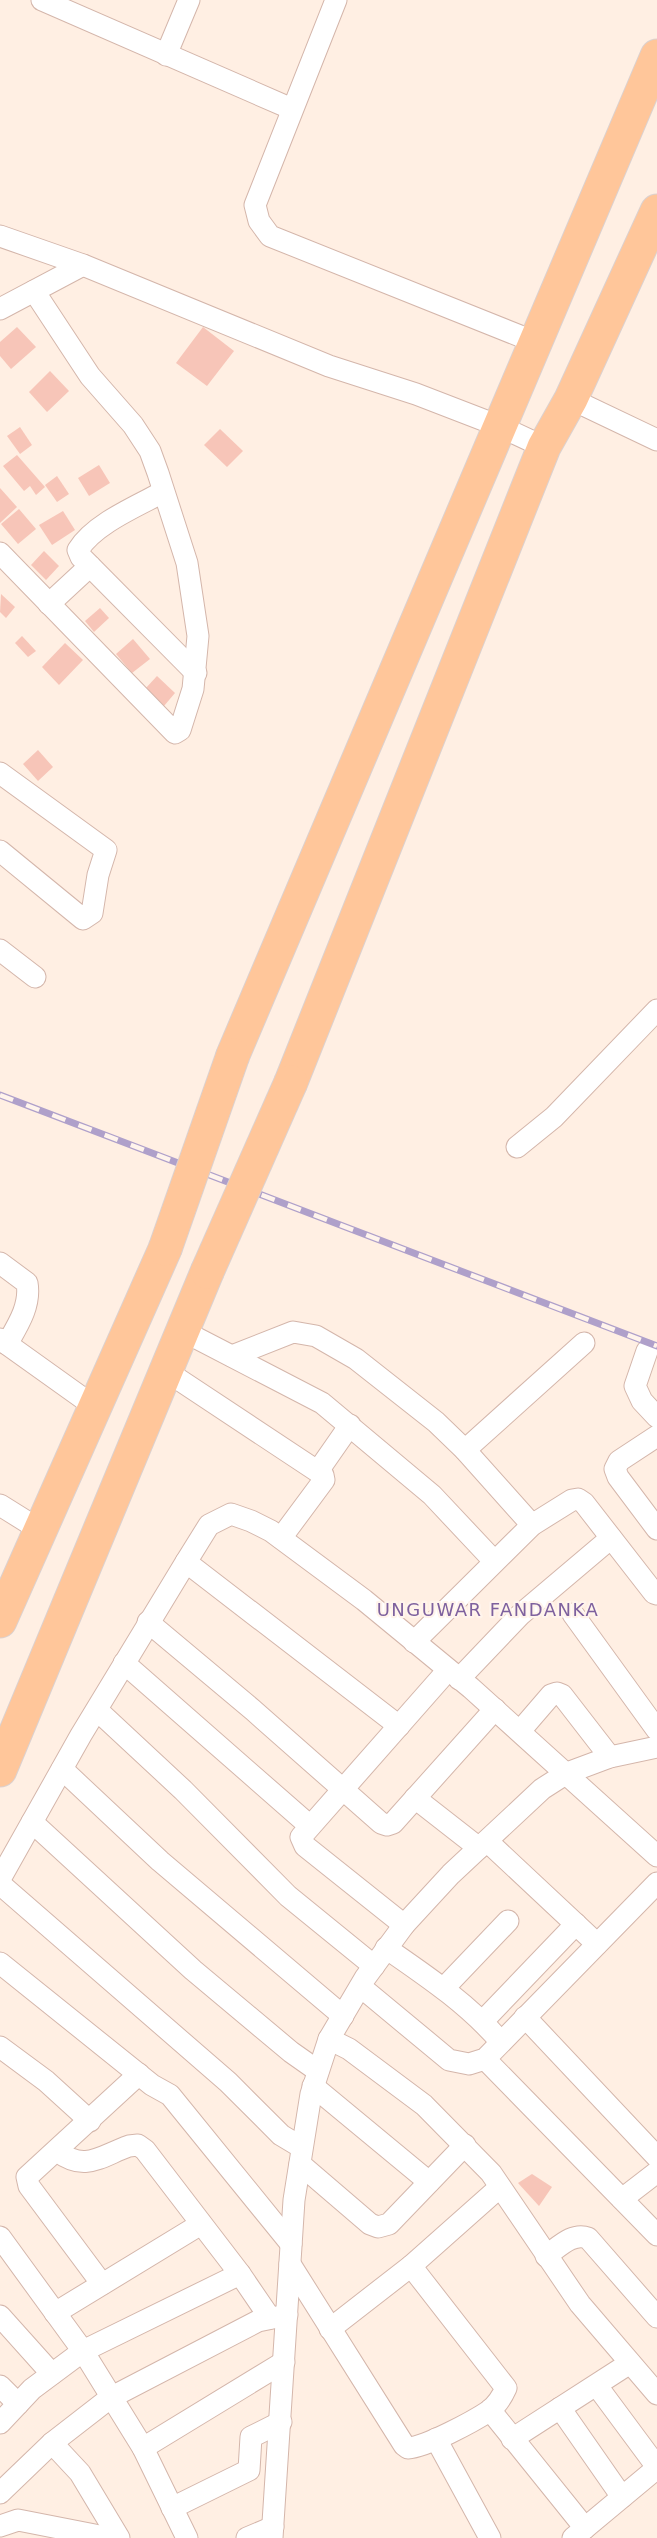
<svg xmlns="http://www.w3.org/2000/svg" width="657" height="2538" viewBox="0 0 657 2538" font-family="'DejaVu Sans',sans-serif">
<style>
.building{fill:#f7c5b8}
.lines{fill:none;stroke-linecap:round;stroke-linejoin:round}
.street-casing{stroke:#d4b6ab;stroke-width:23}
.primary-casing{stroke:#dcd1cf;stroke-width:35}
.street{stroke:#fff;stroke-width:21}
.primary{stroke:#ffc69a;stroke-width:33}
.rail-casing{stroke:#afa0ca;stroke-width:7}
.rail{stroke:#fff4ec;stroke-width:4.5;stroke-dasharray:14;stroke-linecap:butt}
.primary-bridge-casing{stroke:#dcd1cf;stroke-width:35;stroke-linecap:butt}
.primary-bridge{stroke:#ffc69a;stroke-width:33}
.labels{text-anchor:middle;stroke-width:4.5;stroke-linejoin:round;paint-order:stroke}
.quarter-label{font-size:18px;letter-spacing:1.5px;fill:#7e619e;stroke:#fff4ec}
</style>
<rect width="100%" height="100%" fill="#ffefe3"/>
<g class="building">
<polygon points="17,327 36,347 11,369 0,356 0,342"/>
<polygon points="203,327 234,351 207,386 176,363"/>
<polygon points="50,371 69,391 47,412 29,392"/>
<polygon points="20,427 32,445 20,454 7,436"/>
<polygon points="220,429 243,451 227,467 204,445"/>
<polygon points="17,455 45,487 36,495 30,486 24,491 3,466"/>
<polygon points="99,465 110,483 89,496 78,478"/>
<polygon points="57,476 69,494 57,502 45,485"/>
<polygon points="0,488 17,507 0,523"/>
<polygon points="19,509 36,529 18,544 1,524"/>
<polygon points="63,511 75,530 52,545 39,525"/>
<polygon points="44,551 59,566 46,580 31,565"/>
<polygon points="1,594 15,607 6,618 0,612"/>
<polygon points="100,608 109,618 94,632 85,621"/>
<polygon points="22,636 36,651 28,657 15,643"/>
<polygon points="133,639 150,659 132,673 116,654"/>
<polygon points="65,643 83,660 59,685 42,667"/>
<polygon points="157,676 175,693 164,706 145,689"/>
<polygon points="38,750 53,767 38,781 23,764"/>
<polygon points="532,2174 552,2187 539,2206 518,2183"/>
</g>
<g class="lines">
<g class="street-casing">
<g id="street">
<polyline points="42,0 292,109"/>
<polyline points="336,0 255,205 259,221 270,236 535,342"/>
<polyline points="166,55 189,0"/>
<polyline points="0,236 83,265 329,366 416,394 499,426 544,447"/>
<polyline points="0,309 83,265"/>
<polyline points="571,399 657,440"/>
<path d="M 163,492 C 137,506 94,524 78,550 L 81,557 L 90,566 L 196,673"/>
<polyline points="0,553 175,733 180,730 193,689 198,636 187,563 158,473 150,451 133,425 90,376 34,291"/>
<polyline points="49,604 90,566"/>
<polyline points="0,773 106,850 98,875 92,913 83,919 0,851"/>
<polyline points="0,950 35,977"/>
<polyline points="517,1147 554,1117 657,1010"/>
<path d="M 0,1263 L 27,1283 C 31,1305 18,1325 7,1344"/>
<polyline points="183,1331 322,1403 432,1495 494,1561"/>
<polyline points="0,1339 95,1407"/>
<polyline points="647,1351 635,1386 642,1401 657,1417"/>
<polyline points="232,1356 293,1332 316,1336 356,1359 436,1422 465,1450 532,1525"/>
<polyline points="166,1371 323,1475 324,1480 281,1538"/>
<polyline points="657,1436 619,1461 615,1469 618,1477 657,1529"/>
<polyline points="465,1450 584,1343"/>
<polyline points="318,1471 350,1425"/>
<polyline points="0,1505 40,1530"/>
<polyline points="186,1562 399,1726"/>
<polyline points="573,1614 657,1730"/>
<polyline points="148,1622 253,1710 381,1823 387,1825 393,1823 495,1709"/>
<polyline points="414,1642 532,1525 572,1500 578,1499 584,1503 654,1593 657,1594"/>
<polyline points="124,1663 310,1826"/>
<polyline points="459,1679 520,1615 611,1538"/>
<polyline points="97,1710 183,1790 288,1896 374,1966"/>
<polyline points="520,1731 551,1695 557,1693 562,1695 610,1757"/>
<polyline points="62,1769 160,1861 343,2016"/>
<polyline points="415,1798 479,1848"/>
<polyline points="32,1822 193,1970 291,2052 318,2071"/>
<polyline points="487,1841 597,1944"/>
<polyline points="0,1879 81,1735 186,1562 209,1525 231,1514 251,1521 271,1531 364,1600 471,1688 657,1856"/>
<polyline points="0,1884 228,2082 281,2135 301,2147"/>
<polyline points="404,1925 305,1846 301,1837 448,1670"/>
<path d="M 386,1948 C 428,1977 468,2004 501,2042"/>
<polyline points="0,1963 152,2085 170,2095 291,2244"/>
<polyline points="361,1987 449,2060 469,2064 485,2059 657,1883"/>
<polyline points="444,1988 508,1921"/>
<polyline points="525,2017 657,2157"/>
<polyline points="483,2021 576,1924"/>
<polyline points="329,2039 349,2049 424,2105 491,2173 580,2304 657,2394"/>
<polyline points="0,2047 46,2081 90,2121"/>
<polyline points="485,2059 657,2235"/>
<polyline points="313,2086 429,2182"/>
<path d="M 57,2151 C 85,2172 99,2157 129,2146 L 138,2145 L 145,2150 L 240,2274 L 270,2318"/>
<polyline points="300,2164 370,2224 378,2227 389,2224 465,2145"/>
<polyline points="622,2199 657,2172"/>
<polyline points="0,2237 83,2351 143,2448 187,2538"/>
<path d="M 546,2256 C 558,2248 572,2232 588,2238 L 657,2317"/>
<path d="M 290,2264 L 404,2445 L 408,2448 C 426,2447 474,2421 489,2411 C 497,2405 502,2397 506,2388 L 411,2266"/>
<polyline points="102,2284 29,2186 27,2177 139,2074"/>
<polyline points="55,2313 201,2224"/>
<polyline points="0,2316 52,2374"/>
<polyline points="330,2329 411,2266 500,2187"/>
<polyline points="0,2386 18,2404"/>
<polyline points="597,2386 657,2467"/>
<polyline points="560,2408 622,2497"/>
<polyline points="490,2410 585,2528"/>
<polyline points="0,2423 32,2389 83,2351 240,2274"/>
<polyline points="436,2439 490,2538"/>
<polyline points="512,2439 630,2363"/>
<polyline points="52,2443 80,2473 119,2538"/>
<polyline points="143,2448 284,2362"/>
<polyline points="0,2493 52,2443 110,2398 258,2321 287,2315"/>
<polyline points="172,2508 249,2470 251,2437 281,2422"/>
<polyline points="0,2526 18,2520 110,2538"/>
<polyline points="247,2538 273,2527"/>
<polyline points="272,2538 294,2200 311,2094 329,2039 365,1978 404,1925 451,1874 542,1789 567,1773 610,1757 657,1747"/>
<polyline points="573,2538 657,2468"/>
</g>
</g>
<g class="primary-casing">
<g id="primary">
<polyline points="233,1055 657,56"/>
<polyline points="291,1082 544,447 571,399 657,211"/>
<polyline points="0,1621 165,1249"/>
<polyline points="0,1770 207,1272"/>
</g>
</g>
<use href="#street" class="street"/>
<use href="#primary" class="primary"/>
<g class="rail-casing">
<polyline id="rail" points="0,1095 657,1346"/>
</g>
<use href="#rail" class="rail"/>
<g class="primary-bridge-casing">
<g id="primary-bridge">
<polyline points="165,1249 233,1055"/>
<polyline points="207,1272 291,1082"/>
</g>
</g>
<use href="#primary-bridge" class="primary-bridge"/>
</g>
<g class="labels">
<g class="quarter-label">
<text x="488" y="1616">UNGUWAR FANDANKA</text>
</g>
</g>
</svg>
